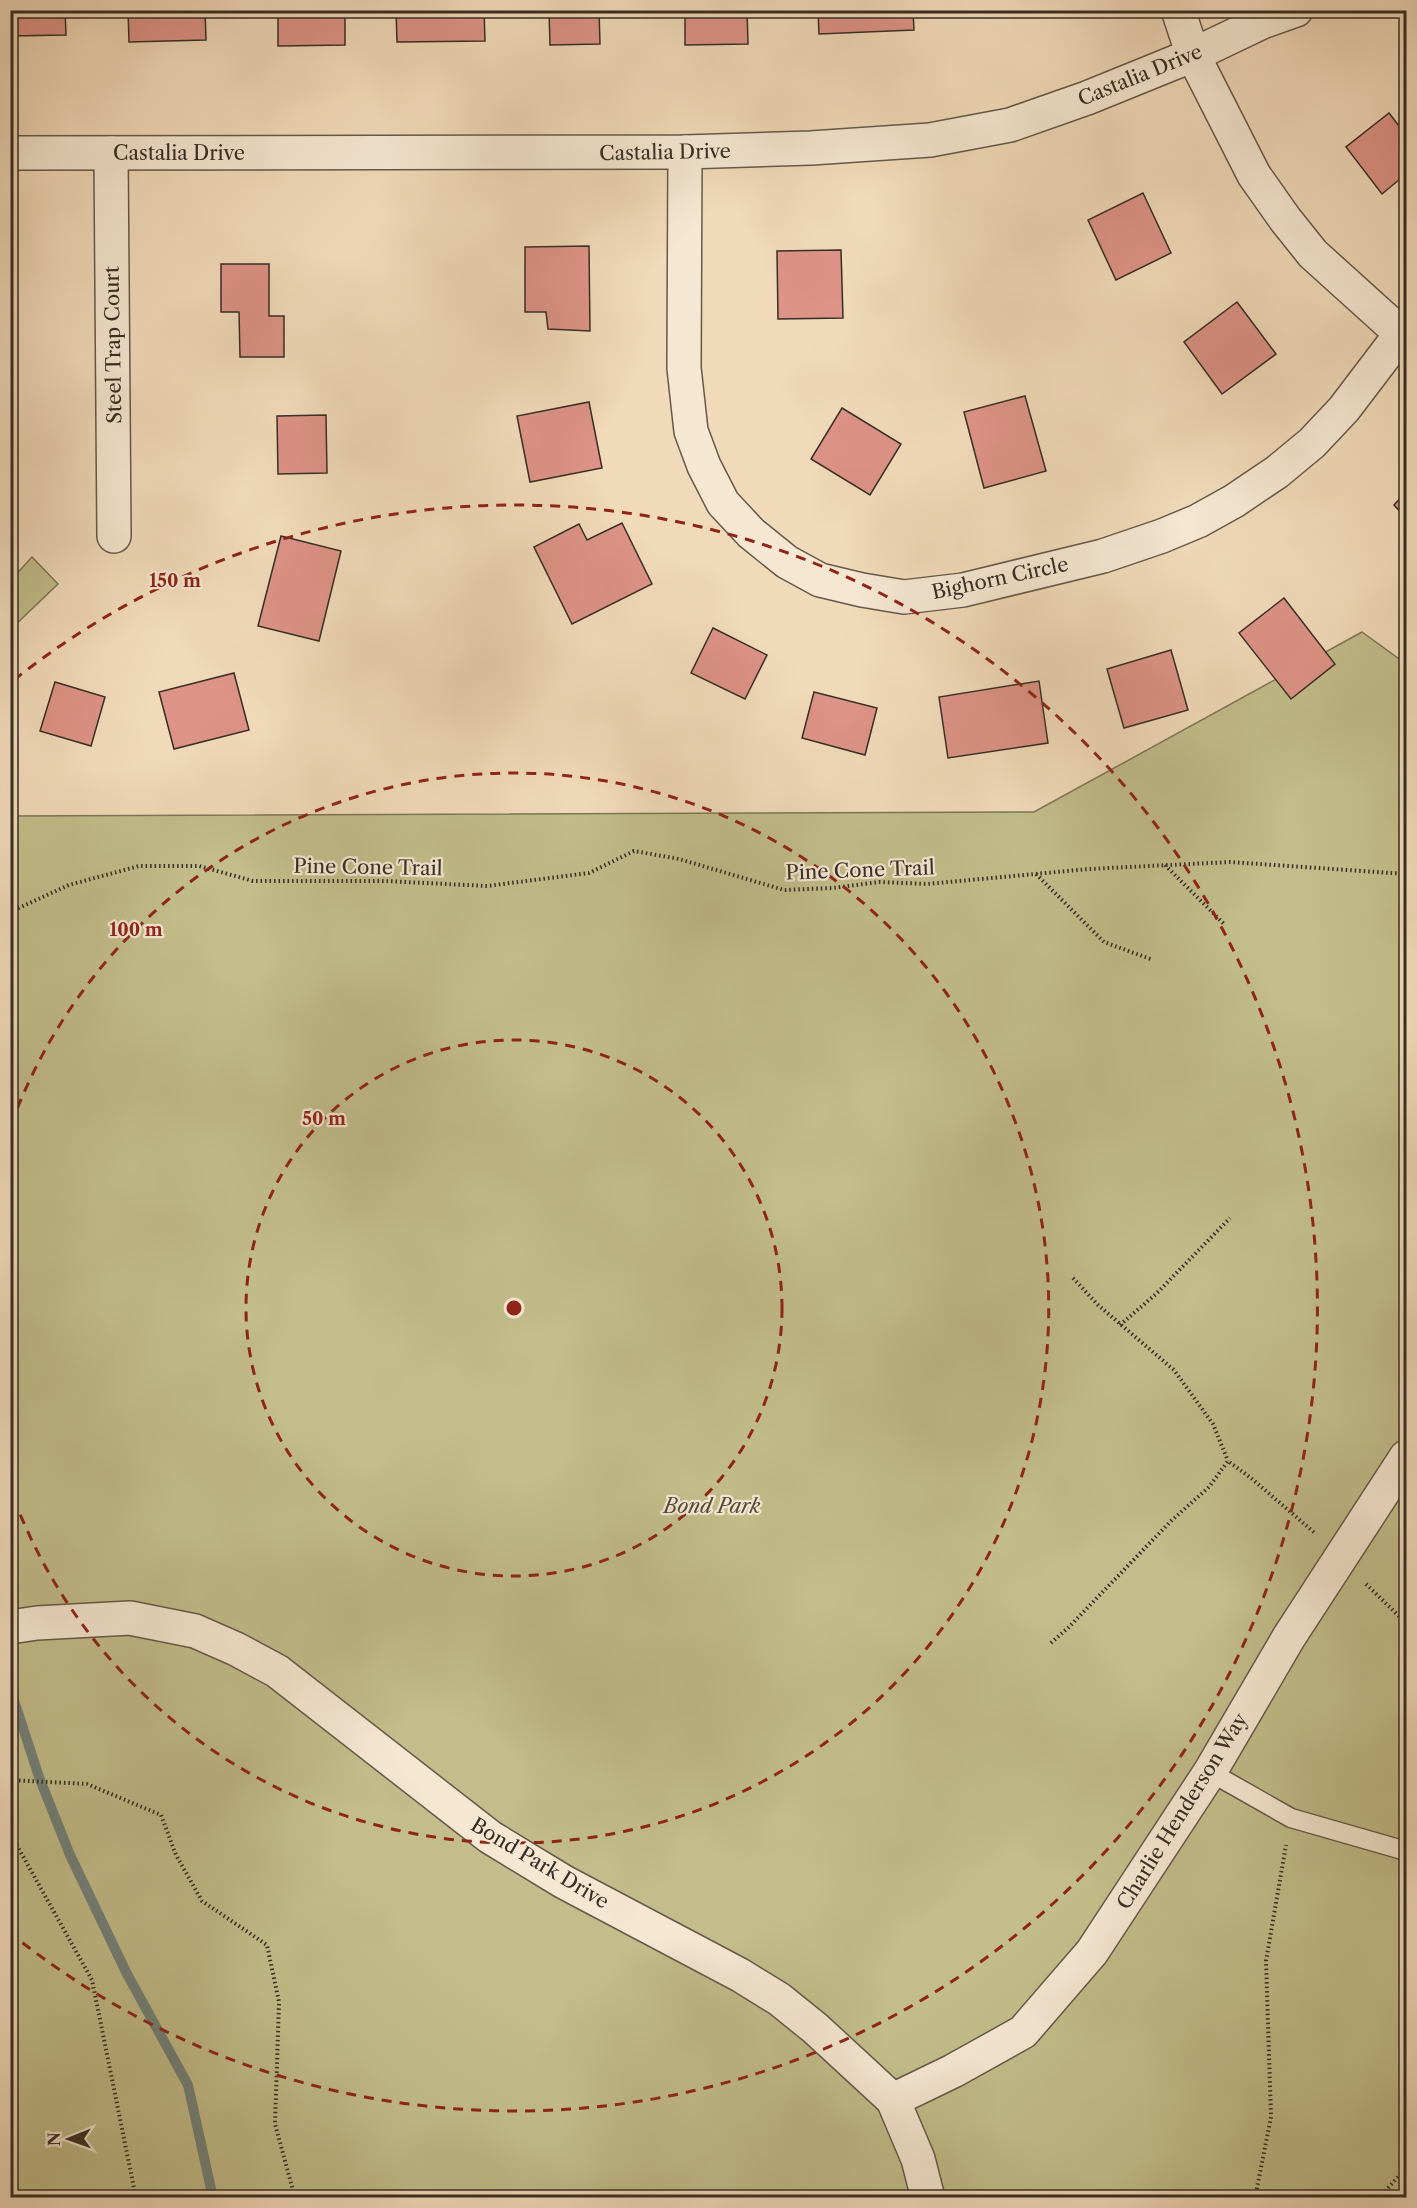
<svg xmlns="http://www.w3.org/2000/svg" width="1417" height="2208" viewBox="0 0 1417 2208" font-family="'Libre Caslon Text',serif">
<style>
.green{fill:#c2bd8a;stroke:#7c7658;stroke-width:1.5}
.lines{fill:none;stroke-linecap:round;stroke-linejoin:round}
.stream{stroke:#73827b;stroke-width:10}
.building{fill:#dd9387;stroke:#362e25;stroke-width:1.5}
.lane-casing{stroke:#65594a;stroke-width:21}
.street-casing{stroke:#65594a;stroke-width:36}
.path{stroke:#362e25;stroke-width:4;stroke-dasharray:1.5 3;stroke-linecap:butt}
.lane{stroke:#f6e7d2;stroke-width:18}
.street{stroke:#f6e7d2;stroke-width:33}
.ring{fill:none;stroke:#8f2418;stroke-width:3;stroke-dasharray:10 8}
.labels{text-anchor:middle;stroke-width:4.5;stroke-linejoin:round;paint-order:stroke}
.street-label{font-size:20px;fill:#362e25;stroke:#f6e7d2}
.park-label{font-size:20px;font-style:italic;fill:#524b39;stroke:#f6e7d2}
.centre{fill:#8f2418;stroke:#f6e7d2;stroke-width:3}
.ring-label{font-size:18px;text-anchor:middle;font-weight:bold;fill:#8f2418;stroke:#f6e7d2;stroke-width:4.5;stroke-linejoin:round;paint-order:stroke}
</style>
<rect width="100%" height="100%" fill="#f1dab9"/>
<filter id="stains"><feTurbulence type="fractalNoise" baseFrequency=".00333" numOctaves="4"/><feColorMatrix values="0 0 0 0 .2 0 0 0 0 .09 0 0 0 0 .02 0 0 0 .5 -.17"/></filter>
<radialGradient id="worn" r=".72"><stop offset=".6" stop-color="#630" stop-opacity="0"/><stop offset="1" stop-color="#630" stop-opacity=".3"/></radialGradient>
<g class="green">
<polygon points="32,557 58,584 11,629 11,580"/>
<polygon points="1362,632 1406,664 1406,2197 11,2197 10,816 1034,812"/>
</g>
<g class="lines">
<polyline class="stream" points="10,1688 39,1777 70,1855 127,1974 188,2085 213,2198"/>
</g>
<g class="building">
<polygon points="10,10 65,10 66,35 10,36"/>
<polygon points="128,10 205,10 206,40 129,42"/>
<polygon points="278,10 345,10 345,45 278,46"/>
<polygon points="396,10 484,10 485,41 397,42"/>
<polygon points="549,10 599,10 600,44 550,45"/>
<polygon points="685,10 747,10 748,44 685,45"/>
<polygon points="818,10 913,10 914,30 819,34"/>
<polygon points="1389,113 1406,135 1406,174 1382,194 1346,147"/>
<polygon points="1143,193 1171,253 1116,280 1088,220"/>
<polygon points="589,246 590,331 548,329 546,312 525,312 525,247"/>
<polygon points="841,250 843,318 778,319 777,251"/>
<polygon points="221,264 269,264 269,316 284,316 284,357 240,357 239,312 221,312"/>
<polygon points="1237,302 1276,354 1222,394 1184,342"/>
<polygon points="1025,396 1046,471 984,488 964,412"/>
<polygon points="589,402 602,468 530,482 517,416"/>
<polygon points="842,408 901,444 870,495 811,459"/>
<polygon points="326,415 327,473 278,474 277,416"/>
<polygon points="1406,492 1406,518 1394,505"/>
<polygon points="622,523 652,584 572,624 534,547 579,524 587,540"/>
<polygon points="281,536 341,551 319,641 258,626"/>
<polygon points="1284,598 1335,664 1291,699 1239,633"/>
<polygon points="713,628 767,655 745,699 691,673"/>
<polygon points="1171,650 1188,710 1124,728 1107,669"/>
<polygon points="234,673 249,730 174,749 159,692"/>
<polygon points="1039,681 1048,743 948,758 939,697"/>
<polygon points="55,682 105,697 91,746 40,731"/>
<polygon points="814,692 877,708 865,755 802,738"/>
</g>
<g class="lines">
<g class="lane-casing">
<polyline id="lane" points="1210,1772 1291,1818 1406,1851"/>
</g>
<g class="street-casing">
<g id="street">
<polyline points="1178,10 1193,55 1254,175 1285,219 1313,254 1406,338"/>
<polyline points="685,152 684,368 691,431 704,466 723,503 751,533 787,562 820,580 862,590 904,597 963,590 1103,556 1162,536 1198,521 1234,501 1277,472 1312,443 1344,409 1401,334"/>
<polyline points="10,153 685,152 811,148 930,140 1010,125 1087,98 1193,55 1262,22 1296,10"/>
<polyline points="111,153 114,536"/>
<polyline points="10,1627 37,1623 130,1618 195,1631 236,1649 277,1671 490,1837 564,1882 740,1975 779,1999 815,2028 893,2100 918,2159 928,2198"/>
<polyline points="893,2100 953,2071 1023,2032 1092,1952 1210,1772 1289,1637 1406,1457"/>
</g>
</g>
<g class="path">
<polyline points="1165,865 1225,925"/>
<polyline points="1036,874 1104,942 1153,960"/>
<polyline points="10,912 69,885 139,866 199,866 253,881 385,881 487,886 589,873 634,851 679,859 784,890 833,888 879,882 927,884 1089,869 1230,862 1406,874"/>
<polyline points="1073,1278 1098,1305 1174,1370 1213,1424 1228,1461"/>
<polyline points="1120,1325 1156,1294 1230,1218"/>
<polyline points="1366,1584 1406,1623"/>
<polyline points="1051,1643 1068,1628 1171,1521 1209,1487 1228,1461 1251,1478 1316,1534"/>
<polyline points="10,1780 87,1784 161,1815 176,1855 202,1901 267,1945 279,2002 275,2124 294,2194 299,2198"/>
<polyline points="10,1833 92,1980 136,2198"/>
<polyline points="1255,2198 1271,2117 1266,1961 1286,1845"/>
<polyline points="1379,2198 1406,2168"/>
</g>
<use href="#lane" class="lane"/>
<use href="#street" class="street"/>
</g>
<g class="ring">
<circle cx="514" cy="1308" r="268"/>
<path d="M11 1125A535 535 0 1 1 11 1491"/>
<path d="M14 680A803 803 0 1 1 14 1936"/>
</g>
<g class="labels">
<g class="street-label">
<text transform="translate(1140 75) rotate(-22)" y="7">Castalia Drive</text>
<text transform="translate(665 152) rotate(-1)" y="7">Castalia Drive</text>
<text x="179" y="160">Castalia Drive</text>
<text transform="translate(113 345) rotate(-91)" y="7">Steel Trap Court</text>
<text transform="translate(1000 578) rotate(-12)" y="7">Bighorn Circle</text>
<text transform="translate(368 867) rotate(1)" y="7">Pine Cone Trail</text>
<text transform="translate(860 870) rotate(-2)" y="7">Pine Cone Trail</text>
<text transform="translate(1182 1811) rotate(-58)" y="7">Charlie Henderson Way</text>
<text transform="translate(540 1863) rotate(31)" y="7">Bond Park Drive</text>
</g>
<g class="park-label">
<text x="712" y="1513">Bond Park</text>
</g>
</g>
<circle cx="514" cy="1308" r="9" class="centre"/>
<g class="ring-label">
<text x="175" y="587">150 m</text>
<text x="136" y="936">100 m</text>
<text x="324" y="1125">50 m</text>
</g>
<rect width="1417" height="2208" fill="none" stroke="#f1dab9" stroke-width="36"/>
<rect x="12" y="12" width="1393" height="2184" fill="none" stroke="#362e25" stroke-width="3"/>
<rect x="18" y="18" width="1381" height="2172" fill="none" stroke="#362e25" stroke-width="1.5"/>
<g transform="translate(69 2139) rotate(269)" stroke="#f6e7d2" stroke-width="4.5" paint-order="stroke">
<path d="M0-4.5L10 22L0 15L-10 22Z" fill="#362e25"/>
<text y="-9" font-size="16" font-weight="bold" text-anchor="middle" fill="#362e25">N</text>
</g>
<rect width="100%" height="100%" filter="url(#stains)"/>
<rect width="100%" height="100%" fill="url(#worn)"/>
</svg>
